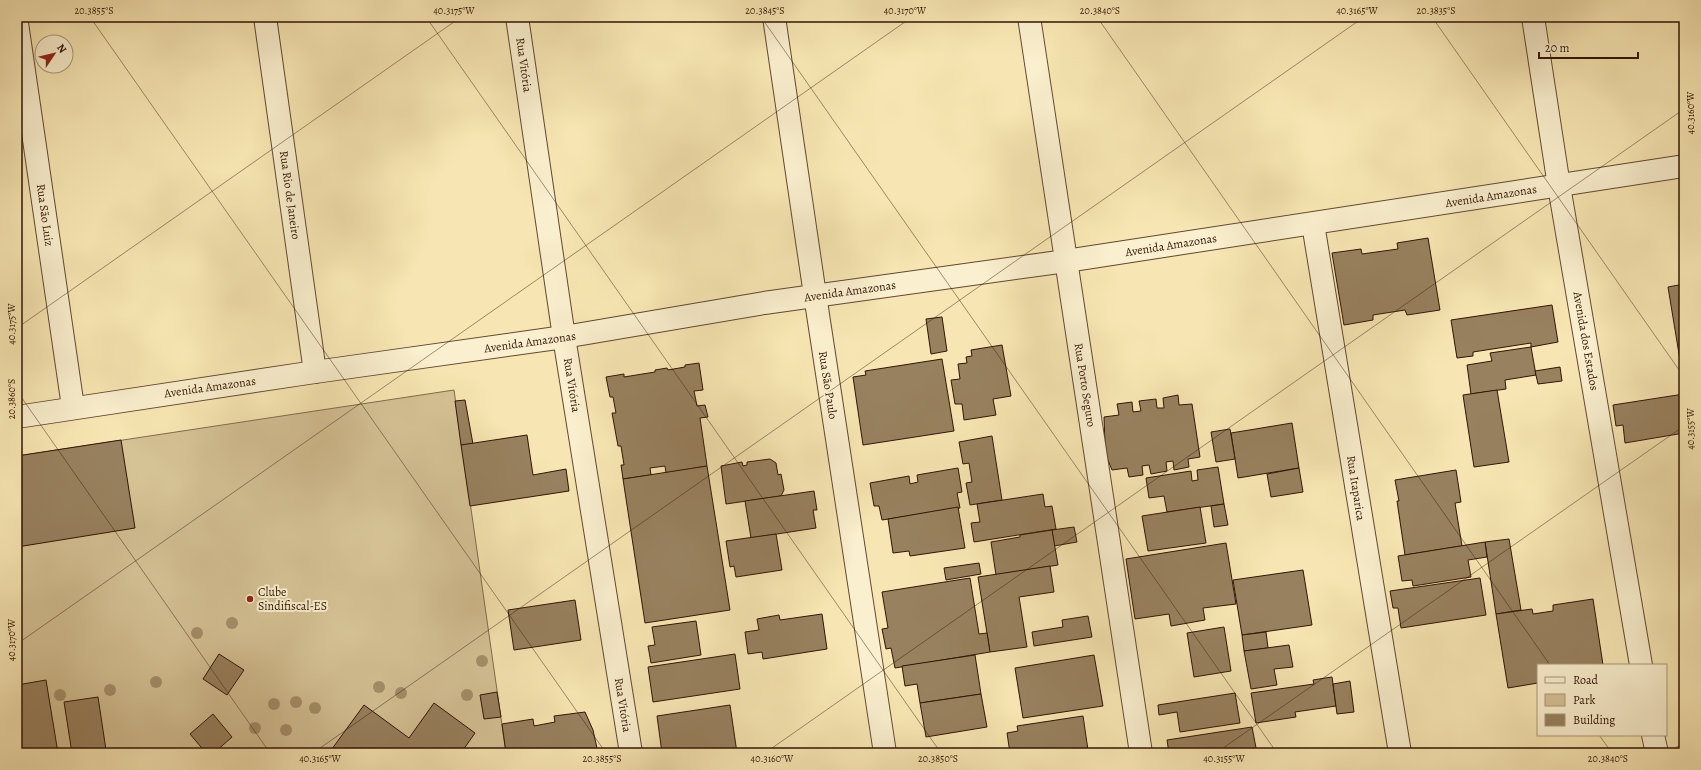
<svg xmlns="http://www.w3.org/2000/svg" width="1701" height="770" viewBox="0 0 1701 770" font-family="Alegreya,serif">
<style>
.green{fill:#d5c295;stroke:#836b4c}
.building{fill:#98815f;stroke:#311404}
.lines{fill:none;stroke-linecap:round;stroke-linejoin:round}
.minor-casing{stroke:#624830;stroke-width:24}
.tertiary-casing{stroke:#624830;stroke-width:24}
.minor{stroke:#faefce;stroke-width:22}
.tertiary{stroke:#faefce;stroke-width:22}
.tree{fill:#a58f6b}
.ticks{fill:none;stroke:#311404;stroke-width:1;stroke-opacity:0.45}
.poi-dot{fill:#8f2418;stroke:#faefce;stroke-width:1.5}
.labels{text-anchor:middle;stroke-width:4;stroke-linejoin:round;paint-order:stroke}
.street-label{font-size:12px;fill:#311404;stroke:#faefce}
.poi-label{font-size:12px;fill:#311404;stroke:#faefce;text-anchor:start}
.neatline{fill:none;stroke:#311404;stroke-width:1.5}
.ticks-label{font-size:10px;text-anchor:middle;fill:#311404}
</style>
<rect width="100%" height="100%" fill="#f7e6b3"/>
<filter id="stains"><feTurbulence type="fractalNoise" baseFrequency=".005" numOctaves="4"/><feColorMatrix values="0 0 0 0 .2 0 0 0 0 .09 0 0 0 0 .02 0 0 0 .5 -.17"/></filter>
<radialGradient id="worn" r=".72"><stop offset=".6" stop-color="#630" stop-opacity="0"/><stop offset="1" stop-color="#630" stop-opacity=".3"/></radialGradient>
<polygon class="green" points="454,390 506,753 17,753 17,456"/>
<g class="building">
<polygon points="1428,238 1440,310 1407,315 1405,310 1373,315 1373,320 1344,325 1332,253 1361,249 1362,254 1398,249 1397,243"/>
<polygon points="1684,284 1684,359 1680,360 1668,287"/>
<polygon points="1552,305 1558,342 1531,347 1531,343 1473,352 1473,356 1457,358 1451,320"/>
<polygon points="942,317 947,351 931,354 926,319"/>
<polygon points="1002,345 1011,396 993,399 996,415 964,420 962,404 955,404 951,380 960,379 958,364 967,363 966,357 972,356 971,350"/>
<polygon points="1531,347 1536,375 1505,380 1506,389 1471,394 1467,365 1492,361 1490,353"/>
<polygon points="942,359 954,431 863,445 853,377 866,375 865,371"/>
<polygon points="699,363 703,390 694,391 697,406 705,405 708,417 700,418 707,466 666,473 665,466 650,468 651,475 623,479 621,465 624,465 621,446 618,446 612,413 616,413 613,397 610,397 606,377 624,374 624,377 655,372 655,370 667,368 668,370 685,367 685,365"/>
<polygon points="1560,367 1562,381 1538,384 1535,371"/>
<polygon points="1497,390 1509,462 1474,467 1463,395"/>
<polygon points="1684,394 1684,433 1625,443 1623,425 1616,426 1613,405"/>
<polygon points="1178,395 1179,405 1192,404 1200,457 1188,459 1189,467 1174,470 1173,461 1166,462 1167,471 1151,474 1149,465 1142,466 1143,475 1129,477 1127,468 1112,470 1107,458 1105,444 1104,417 1119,415 1117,404 1132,402 1133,412 1141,411 1139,401 1156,399 1157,408 1164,408 1163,398"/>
<polygon points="465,400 473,444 461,445 455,401"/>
<polygon points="1292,423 1299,468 1238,478 1231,433"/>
<polygon points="1230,429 1235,459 1216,462 1211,432"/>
<polygon points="527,435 533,475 566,469 569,491 470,506 461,445"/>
<polygon points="992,436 1002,500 970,505 966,483 972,482 969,463 963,464 959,442"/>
<polygon points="121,440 135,528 17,547 17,456"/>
<polygon points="770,459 776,463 778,475 781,474 784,490 781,496 726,504 721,466 742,462 743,466 747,465 747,462"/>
<polygon points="707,466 730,610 645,623 623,479"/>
<polygon points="1218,467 1224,504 1167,512 1164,496 1149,498 1146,478 1191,471 1192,481 1198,480 1197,470"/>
<polygon points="958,468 962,492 957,493 960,508 882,520 879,506 874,506 870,483 909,476 910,484 918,482 917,475"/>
<polygon points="1299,468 1303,492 1271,497 1267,474"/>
<polygon points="1456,470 1461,502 1455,503 1462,546 1405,555 1397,501 1399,501 1395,480"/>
<polygon points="814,491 817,510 813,510 816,528 751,538 745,501"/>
<polygon points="1043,494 1045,507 1052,506 1056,529 974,542 971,523 980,522 977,504"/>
<polygon points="1224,504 1228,525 1214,527 1211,506"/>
<polygon points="958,507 965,548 910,556 909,551 893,553 888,519"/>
<polygon points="1200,507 1206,543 1148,551 1142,516"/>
<polygon points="1074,527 1077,542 1054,546 1052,530"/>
<polygon points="1052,530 1058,565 996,575 991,542 1020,537 1020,535"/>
<polygon points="776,534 782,570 736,577 734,566 730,567 726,541"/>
<polygon points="1509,539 1521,610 1496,614 1485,542"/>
<polygon points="1485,542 1487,557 1468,560 1471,577 1413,586 1412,580 1402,581 1398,556"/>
<polygon points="1226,543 1236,604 1203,608 1205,620 1171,626 1169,614 1135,619 1126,559"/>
<polygon points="979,563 981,574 946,580 944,568"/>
<polygon points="1050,566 1054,592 1019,597 1027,647 990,652 978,577"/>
<polygon points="1303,570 1312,625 1242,635 1233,580"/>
<polygon points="970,578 979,634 987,633 990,652 895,668 891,648 886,649 882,629 888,628 882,592"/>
<polygon points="1480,578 1486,615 1401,628 1398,608 1393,608 1390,591"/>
<polygon points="1593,599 1603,665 1538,665 1538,683 1508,688 1496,614 1532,609 1533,614 1553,611 1553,605"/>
<polygon points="575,600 581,640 514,650 508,610"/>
<polygon points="822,614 827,649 763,659 762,652 748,654 745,632 759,630 757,619 779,615 780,620"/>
<polygon points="1088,616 1092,637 1034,646 1032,632 1063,627 1062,620"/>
<polygon points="696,621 701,655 651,663 648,646 655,645 652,627"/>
<polygon points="1224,627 1231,671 1194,677 1187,633"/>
<polygon points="1266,632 1268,648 1244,651 1242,635"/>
<polygon points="1289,645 1293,667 1274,669 1277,685 1251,689 1244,651"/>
<polygon points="219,654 244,670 227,695 203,679"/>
<polygon points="735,654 740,689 653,702 648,667"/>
<polygon points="975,655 981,694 920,703 917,684 905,686 902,666"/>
<polygon points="1094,655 1103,706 1023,718 1015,668"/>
<polygon points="1332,677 1336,706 1295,712 1296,717 1256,723 1251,693 1314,684 1313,680"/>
<polygon points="46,680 58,753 17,753 17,685"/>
<polygon points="1350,681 1354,712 1337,714 1333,684"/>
<polygon points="497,692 501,717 484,719 480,695"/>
<polygon points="1235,693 1240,723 1180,732 1177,712 1159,715 1158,705"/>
<polygon points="981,694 987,727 926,737 920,703"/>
<polygon points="98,697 106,750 89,753 72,753 64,702"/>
<polygon points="434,703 475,733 461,753 329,753 364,705 409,738"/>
<polygon points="730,705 737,753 662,753 657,716"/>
<polygon points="585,712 593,730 598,753 506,753 502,724 533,719 534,726 555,722 554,716"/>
<polygon points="213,714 232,737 214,753 206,753 190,734"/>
<polygon points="1083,716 1088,750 1072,753 1010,753 1007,733 1018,731 1017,726"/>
<polygon points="1252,727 1257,753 1169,753 1167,740"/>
</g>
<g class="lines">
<g class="minor-casing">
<g id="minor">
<polyline points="265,17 315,372"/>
<polyline points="517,17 564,337 631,753"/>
<polyline points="774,17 815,295 885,753"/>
<polyline points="1029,17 1141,753"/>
<polyline points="1533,17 1559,186 1641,665"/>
<polyline points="17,23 73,407"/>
<polyline points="1313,224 1400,753"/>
<polyline points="1653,735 1657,753"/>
</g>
</g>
<g class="tertiary-casing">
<polyline id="tertiary" points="17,417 315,372 564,337 764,303 1066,261 1684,166"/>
</g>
<use href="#minor" class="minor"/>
<use href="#tertiary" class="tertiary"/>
</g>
<g class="tree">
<circle cx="232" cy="623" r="6"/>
<circle cx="197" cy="633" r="6"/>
<circle cx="482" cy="661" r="6"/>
<circle cx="156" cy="682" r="6"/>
<circle cx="379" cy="687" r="6"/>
<circle cx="110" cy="690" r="6"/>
<circle cx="401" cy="693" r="6"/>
<circle cx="60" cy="695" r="6"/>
<circle cx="467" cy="695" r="6"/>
<circle cx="296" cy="702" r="6"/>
<circle cx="274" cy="704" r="6"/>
<circle cx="315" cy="708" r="6"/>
<circle cx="255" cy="728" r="6"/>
<circle cx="286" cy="730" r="6"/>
</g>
<path class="ticks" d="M 90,17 L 606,753M 426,17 L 941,753M 761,17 L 1277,753M 1097,17 L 1550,665M 1432,17 L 1684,377M 17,328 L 461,17M 17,391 L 270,753M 17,644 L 912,17M 1599,735 L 1612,753M 313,753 L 1364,17M 765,753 L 1684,109M 1216,753 L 1684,426M 1668,753 L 1684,742"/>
<circle class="poi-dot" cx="250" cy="599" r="4"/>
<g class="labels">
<g class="street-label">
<text transform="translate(524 65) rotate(82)" y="4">Rua Vitória</text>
<text transform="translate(290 195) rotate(82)" y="4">Rua Rio de Janeiro</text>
<text transform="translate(1491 196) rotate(-9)" y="4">Avenida Amazonas</text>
<text transform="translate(45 215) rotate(82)" y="4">Rua São Luiz</text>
<text transform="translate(1171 245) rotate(-9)" y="4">Avenida Amazonas</text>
<text transform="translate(850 291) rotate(-8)" y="4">Avenida Amazonas</text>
<text transform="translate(1586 341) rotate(80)" y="4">Avenida dos Estados</text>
<text transform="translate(530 342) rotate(-8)" y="4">Avenida Amazonas</text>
<text transform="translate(572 385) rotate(81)" y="4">Rua Vitória</text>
<text transform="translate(828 385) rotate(81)" y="4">Rua São Paulo</text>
<text transform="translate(1085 385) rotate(81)" y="4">Rua Porto Seguro</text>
<text transform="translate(210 387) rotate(-8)" y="4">Avenida Amazonas</text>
<text transform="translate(1356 488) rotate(81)" y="4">Rua Itaparica</text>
<text transform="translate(623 705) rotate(81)" y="4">Rua Vitória</text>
</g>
<g class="poi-label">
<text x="258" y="596">Clube<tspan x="258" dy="14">Sindifiscal-ES</tspan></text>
</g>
</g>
<rect width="1701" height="770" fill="none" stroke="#f7e6b3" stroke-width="44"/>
<rect x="1537" y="664" width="130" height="72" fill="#faefce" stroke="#aa977d"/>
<rect x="1545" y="677" width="20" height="6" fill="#faefce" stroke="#aa977d"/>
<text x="1573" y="684" font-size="12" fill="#311404">Road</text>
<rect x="1545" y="694" width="20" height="12" fill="#d5c295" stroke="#aa977d"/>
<text x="1573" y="704" font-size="12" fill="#311404">Park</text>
<rect x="1545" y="714" width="20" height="12" fill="#98815f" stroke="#aa977d"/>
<text x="1573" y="724" font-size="12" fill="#311404">Building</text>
<g transform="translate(54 54) rotate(55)"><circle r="19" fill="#faefce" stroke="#aa977d"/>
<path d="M0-3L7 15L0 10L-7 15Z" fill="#8f2418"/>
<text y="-6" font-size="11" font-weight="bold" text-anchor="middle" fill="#311404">N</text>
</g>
<path d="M1539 52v6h99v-6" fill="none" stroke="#311404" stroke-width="2"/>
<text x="1545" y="52" font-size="12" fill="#311404" stroke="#faefce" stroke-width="3" paint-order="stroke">20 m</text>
<rect x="22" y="22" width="1657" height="726" class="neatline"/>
<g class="ticks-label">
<text x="94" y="14">20.3855°S</text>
<text x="454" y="14">40.3175°W</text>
<text x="765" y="14">20.3845°S</text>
<text x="905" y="14">40.3170°W</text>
<text x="1100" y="14">20.3840°S</text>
<text x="1357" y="14">40.3165°W</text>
<text x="1436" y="14">20.3835°S</text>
<text transform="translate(1690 113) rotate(-90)" y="4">40.3160°W</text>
<text transform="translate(11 324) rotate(-90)" y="4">40.3175°W</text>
<text transform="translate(11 399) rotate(-90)" y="4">20.3860°S</text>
<text transform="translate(1690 429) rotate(-90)" y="4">40.3155°W</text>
<text transform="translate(11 640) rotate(-90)" y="4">40.3170°W</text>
<text x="320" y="762">40.3165°W</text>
<text x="602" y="762">20.3855°S</text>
<text x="772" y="762">40.3160°W</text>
<text x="938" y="762">20.3850°S</text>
<text x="1224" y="762">40.3155°W</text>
<text x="1608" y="762">20.3840°S</text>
</g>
<rect width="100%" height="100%" filter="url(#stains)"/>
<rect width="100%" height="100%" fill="url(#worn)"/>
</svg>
